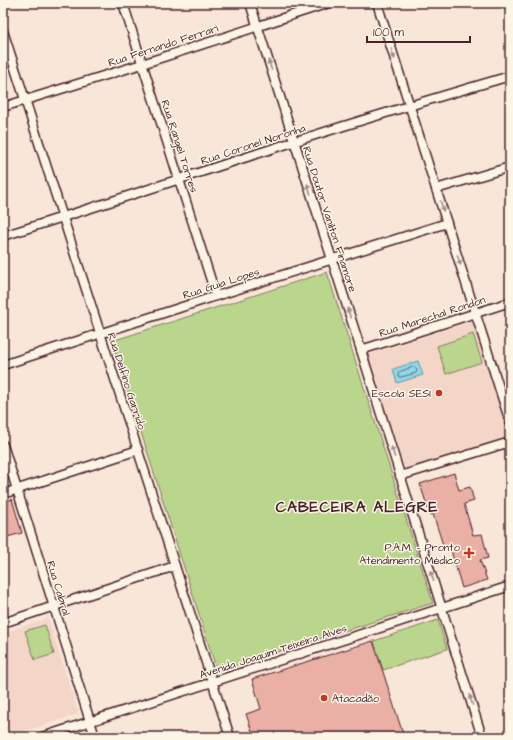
<svg xmlns="http://www.w3.org/2000/svg" width="513" height="740" viewBox="0 0 513 740" font-family="'Architects Daughter',sans-serif">
<style>
.built{fill:#f4d6c9}
.green{fill:#bad68d;stroke:#827a5c}
.water{fill:#8bd9ea;stroke:#718f9e}
.lines{fill:none;stroke-linecap:round;stroke-linejoin:round}
.shore{stroke:#646977;stroke-width:1}
.building{fill:#eab0a5;stroke:#4a1f2b}
.minor-casing{stroke:#4a1f2b;stroke-width:11}
.minor{stroke:#fcf5e5;stroke-width:8}
.oneway{fill:#a38a88}
.poi-dot{fill:#c8321e;stroke:#fcf5e5;stroke-width:1.5}
.labels{text-anchor:middle;stroke-width:3;stroke-linejoin:round;paint-order:stroke}
.street-label{font-size:11px;fill:#4a1f2b;stroke:#fcf5e5}
.poi-label{font-size:11px;fill:#4a1f2b;stroke:#fcf5e5;text-anchor:end}
.district-label{font-size:15px;font-weight:bold;letter-spacing:1px;fill:#4a1f2b;stroke:#fcf5e5}
</style>
<rect width="100%" height="100%" fill="#f8e7d8"/>
<filter id="ink" filterUnits="userSpaceOnUse"><feTurbulence type="fractalNoise" baseFrequency=".025" numOctaves="2"/><feDisplacementMap in="SourceGraphic" scale="8" xChannelSelector="R" yChannelSelector="G"/><feConvolveMatrix kernelMatrix="1 2 1 2 8 2 1 2 1" color-interpolation-filters="sRGB"/></filter>
<g filter="url(#ink)">
<g class="built">
<polygon points="475,320 510,431 510,436 406,472 367,355"/>
<polygon points="48,618 79,714 7,737 3,737 3,633"/>
</g>
<g class="green">
<polygon points="327,272 433,603 217,671 112,341"/>
<polygon points="473,334 482,362 446,374 437,346"/>
<polygon points="438,620 447,649 383,670 374,641"/>
<polygon points="45,625 54,654 35,660 25,631"/>
</g>
<polygon class="water" points="418,361 423,375 397,383 393,369"/>
<g class="lines">
<polygon class="shore" points="414,367 416,368 417,371 416,373 401,377 399,377 398,373 399,372"/>
</g>
<g class="building">
<polygon points="454,473 459,490 470,487 474,501 464,504 473,535 482,534 488,558 480,560 487,580 462,588 450,547 444,548 433,514 430,515 420,484"/>
<polygon points="12,499 22,533 3,538 3,502"/>
<polygon points="373,641 404,737 254,737 246,714 261,709 252,679"/>
</g>
<g class="lines">
<g class="minor-casing">
<g id="minor">
<polyline points="123,3 216,296"/>
<polyline points="250,3 361,350 482,737"/>
<polyline points="377,3 510,422"/>
<polyline points="3,31 230,737"/>
<polyline points="3,107 142,64 329,3"/>
<polyline points="436,189 510,167"/>
<path d="M 3,236 C 100,206 197,173 293,142 C 365,119 438,97 510,76"/>
<polyline points="361,350 510,302"/>
<polyline points="3,365 216,296 447,223"/>
<polyline points="3,445 95,737"/>
<polyline points="400,476 510,442"/>
<polyline points="3,494 138,450"/>
<polyline points="3,623 175,566"/>
<polyline points="42,737 510,586"/>
</g>
</g>
<use href="#minor" class="minor"/>
</g>
<defs><path id="oneway-solid" d="M-6-.8H1V-3.2L6.5 0L1 3.2V.8H-6Z"/></defs>
<g class="oneway">
<use href="#oneway-solid" transform="translate(393 54) rotate(72)"/>
<use href="#oneway-solid" transform="translate(270 65) rotate(-108)"/>
<use href="#oneway-solid" transform="translate(309 189) rotate(-108)"/>
<use href="#oneway-solid" transform="translate(442 206) rotate(73)"/>
<use href="#oneway-solid" transform="translate(459 260) rotate(72)"/>
<use href="#oneway-solid" transform="translate(349 313) rotate(-108)"/>
<use href="#oneway-solid" transform="translate(393 452) rotate(-107)"/>
<use href="#oneway-solid" transform="translate(432 576) rotate(-108)"/>
<use href="#oneway-solid" transform="translate(471 700) rotate(-107)"/>
</g>
</g>
<g class="poi-dot">
<circle cx="439" cy="393" r="4"/>
<path d="M467 547h4v4h4v4h-4v4h-4v-4h-4v-4h4z"/>
<circle cx="324" cy="698" r="4"/>
</g>
<g class="labels">
<g class="street-label">
<text transform="translate(163 45) rotate(-18)" y="4">Rua Fernando Ferrari</text>
<text transform="translate(253 144) rotate(-18)" y="4">Rua Coronel Noronha</text>
<text transform="translate(180 146) rotate(72)" y="4">Rua Rangel Torres</text>
<text transform="translate(330 219) rotate(72)" y="4">Rua Doutor Vanilton Finamore</text>
<text transform="translate(221 283) rotate(-18)" y="4">Rua Guia Lopes</text>
<text transform="translate(432 316) rotate(-18)" y="4">Rua Marechal Rondon</text>
<text transform="translate(127 381) rotate(72)" y="4">Rua Delfino Garrido</text>
<text transform="translate(59 588) rotate(73)" y="4">Rua Cabral</text>
<text transform="translate(273 651) rotate(-18)" y="4">Avenida Joaquim Teixeira Alves</text>
</g>
<g class="poi-label">
<text x="431" y="397">Escola SESI</text>
<text x="460" y="551">P.A.M. - Pronto<tspan x="460" dy="13">Atendimento Médico</tspan></text>
<text x="332" y="702" text-anchor="start">Atacadão</text>
</g>
<g class="district-label">
<text x="357" y="512">CABECEIRA ALEGRE</text>
</g>
</g>
<rect width="513" height="740" fill="none" stroke="#fcf5e5" stroke-width="16"/>
<rect x="8" y="8" width="497" height="724" fill="none" stroke="#4a1f2b" stroke-width="1.5" filter="url(#ink)"/>
<path d="M367 36v6h103v-6" fill="none" stroke="#4a1f2b" stroke-width="2"/>
<text x="373" y="36" font-size="12" fill="#4a1f2b" stroke="#fcf5e5" stroke-width="3" paint-order="stroke">100 m</text>
</svg>
